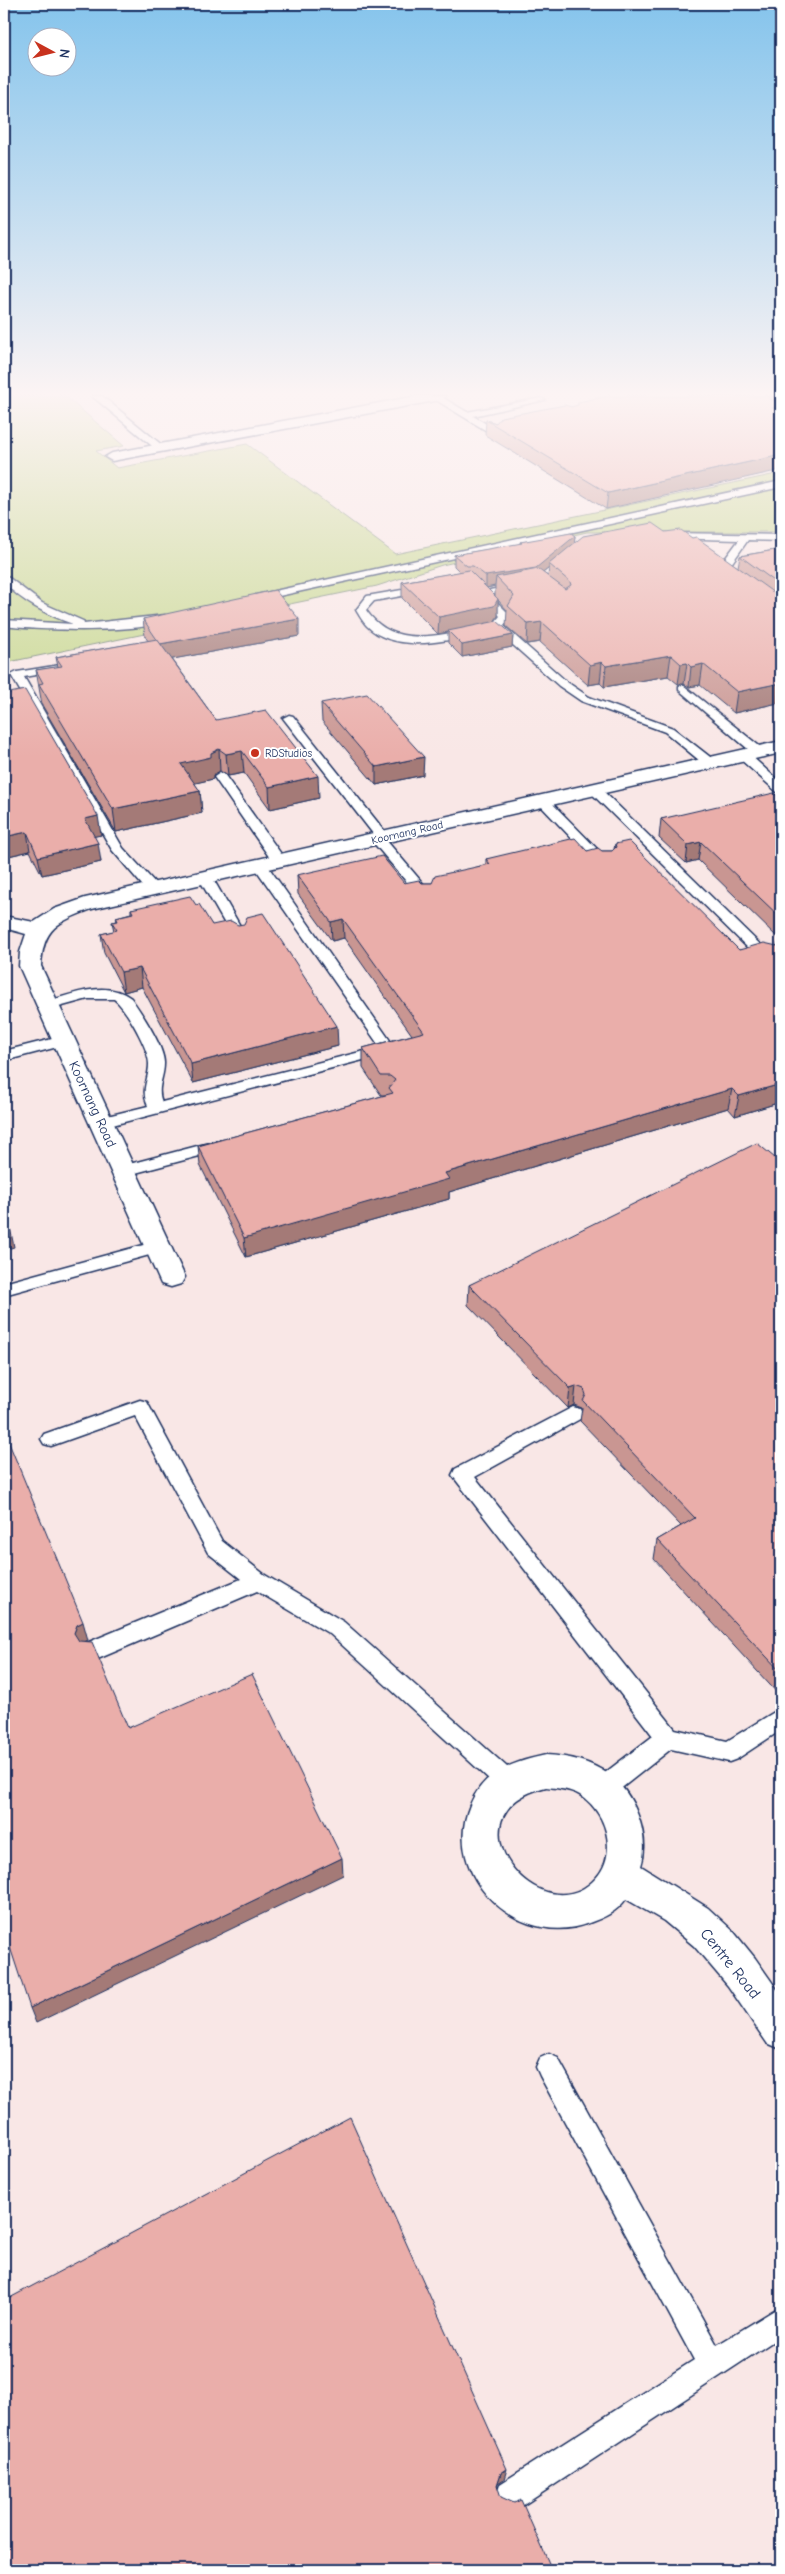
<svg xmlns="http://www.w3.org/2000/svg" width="785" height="2574" viewBox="0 0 785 2574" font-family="'Comic Neue',sans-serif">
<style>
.green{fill:#c5d78c;stroke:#708375}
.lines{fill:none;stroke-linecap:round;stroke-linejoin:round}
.lane-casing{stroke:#1b2f5e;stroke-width:3}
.street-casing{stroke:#1b2f5e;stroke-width:3}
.lane{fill:#fff;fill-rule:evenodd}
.street{fill:#fff;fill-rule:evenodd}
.wall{fill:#c99692;stroke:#1b2f5e;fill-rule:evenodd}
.shaded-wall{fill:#a47a77;stroke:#1b2f5e}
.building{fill:#eaaeaa;stroke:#1b2f5e}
.poi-dot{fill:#c8321e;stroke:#fff;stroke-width:2}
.labels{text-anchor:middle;stroke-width:4;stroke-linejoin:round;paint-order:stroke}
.far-poi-label{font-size:11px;fill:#1b2f5e;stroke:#fff;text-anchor:start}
.far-street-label{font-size:11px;fill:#1b2f5e;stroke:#fff}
.street-label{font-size:14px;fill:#1b2f5e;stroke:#fff}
.near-street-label{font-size:16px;fill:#1b2f5e;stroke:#fff}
</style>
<rect width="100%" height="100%" fill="#f9e7e6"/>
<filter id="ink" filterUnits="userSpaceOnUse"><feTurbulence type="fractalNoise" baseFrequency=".02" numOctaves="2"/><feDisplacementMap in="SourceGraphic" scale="10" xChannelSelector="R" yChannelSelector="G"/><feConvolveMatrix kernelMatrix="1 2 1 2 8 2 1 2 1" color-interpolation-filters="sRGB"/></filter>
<g filter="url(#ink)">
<polygon class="green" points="4,396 65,396 124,446 96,451 117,468 247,444 395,554 781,473 781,532 587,532 442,565 377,586 4,663"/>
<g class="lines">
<g class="lane-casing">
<g id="lane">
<polygon points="92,396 102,396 163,446 163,450 157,450"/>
<polygon points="440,396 467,412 541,398 545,400 473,416 498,431 499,433 495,436 431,397"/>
<polygon points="781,481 781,487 256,601 251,598 256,595"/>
<polygon points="669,533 781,535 781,541 748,540 729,567 729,572 736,579 731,582 720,575 719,567 739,540 666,538 664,536"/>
<path d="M 4,574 L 42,603 L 83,621 L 84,624 L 165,615 L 170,618 C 152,635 31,630 4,626 L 4,620 L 73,624 C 47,615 23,602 4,583 Z"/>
<polygon points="519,583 523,584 523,588 490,595 511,616 504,626 567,682 589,697 673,728 714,760 714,766 706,766 665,732 581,701 559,686 495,629 494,623 500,616 478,593"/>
<path d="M 425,586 L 430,589 L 429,591 L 374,601 L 366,610 C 392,648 433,636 472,629 L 477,632 L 476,634 C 443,642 394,653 367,626 C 363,622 359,615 356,610 L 367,596 Z"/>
<polygon points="60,665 65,668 64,670 24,677 123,848 158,886 160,889 158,892 148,892 112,850 11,675 17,672"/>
<polygon points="683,685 763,749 763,755 755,755 679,690 679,686"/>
<polygon points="289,715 293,716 387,834 388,837 386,840 432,894 434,897 432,900 422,900 372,841 371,838 374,835 283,718"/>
<polygon points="744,752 748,753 781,783 781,793 777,792 740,759 740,753"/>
<polygon points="220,773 224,774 284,858 286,861 284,864 274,864 214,777"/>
<polygon points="594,785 598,786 773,957 775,960 773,963 763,963 590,792 590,786"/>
<polygon points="543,797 547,798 610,862 612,865 610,868 600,868 539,804 537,801"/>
<path d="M 260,861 L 265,862 L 396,1049 L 394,1052 L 101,1128 L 95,1127 L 93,1123 L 95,1119 L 148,1106 C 140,1089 149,1080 149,1064 C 149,1049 126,1008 114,999 L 88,999 L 48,1010 L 41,1006 L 43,1003 C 70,995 105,979 131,998 C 141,1012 165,1048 164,1064 C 164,1078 156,1088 162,1102 L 380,1047 L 253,865 Z"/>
<polygon points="205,873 212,877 247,938 245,941 240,942 233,938 198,877"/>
<polygon points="64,1036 69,1038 71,1041 69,1044 4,1061 4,1051"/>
<polygon points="220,1140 226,1141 228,1145 226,1149 124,1176 118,1175 116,1171 118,1167"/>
<polygon points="158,1241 164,1243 167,1247 164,1251 4,1295 4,1283"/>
<polygon points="140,1400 147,1402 222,1541 265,1575 344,1622 517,1776 520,1783 517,1790 509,1794 501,1790 330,1634 257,1591 100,1658 92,1660 84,1658 81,1651 84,1644 241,1579 208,1553 135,1416 51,1446 44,1444 41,1439 44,1434"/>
<polygon points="573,1407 580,1409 582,1414 580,1419 475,1477 675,1729 727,1741 781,1708 781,1730 737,1759 729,1762 671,1749 609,1798 601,1801 593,1798 590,1790 593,1782 653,1736 452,1475 455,1469"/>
<polygon points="549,2054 558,2058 717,2345 781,2306 781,2336 522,2506 511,2510 500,2506 496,2495 500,2484 694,2360 540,2076 536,2067 540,2058"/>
</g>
</g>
<g class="street-casing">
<g id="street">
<polygon points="417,396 446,396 440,400 112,461 105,457 112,453"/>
<path d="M 781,741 L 781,753 L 92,909 C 58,922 43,927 41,966 L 185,1277 L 181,1284 L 171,1287 L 161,1284 L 19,966 L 20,952 L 26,934 L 4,928 L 4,916 L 34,922 L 54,909 L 85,898 Z"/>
<path d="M 546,1755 C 567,1756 590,1761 608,1774 C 634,1792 651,1836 641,1866 L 708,1908 L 733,1931 L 755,1958 L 781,1995 L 781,2049 L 767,2043 L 728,1986 L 694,1946 L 664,1921 L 626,1899 C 617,1912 603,1918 589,1923 C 520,1950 440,1876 470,1805 C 475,1793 482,1782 493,1775 C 508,1764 528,1759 546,1755 ZM 546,1787 C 556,1788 567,1789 576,1793 C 605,1807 620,1852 596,1878 C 541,1938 440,1814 546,1787 Z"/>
</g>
</g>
<use href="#lane" class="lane"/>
<use href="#street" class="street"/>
</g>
<g class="wall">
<polygon points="781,396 781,399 773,401 606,509 485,435 486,420 496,423 571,407"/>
<path d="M 665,532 L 692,538 L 738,567 L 740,556 L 781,549 L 781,706 L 778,703 L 734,713 L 700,685 L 689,687 L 684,684 L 678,684 L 668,676 L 604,687 L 600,683 L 588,685 L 540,642 L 527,644 L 506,626 L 507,610 L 498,600 L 498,616 L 494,622 L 513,635 L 512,647 L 462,657 L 448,643 L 448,632 L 438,634 L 402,598 L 402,582 L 460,572 L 454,566 L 454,555 L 520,544 L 520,542 L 575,536 L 574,543 ZM 549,568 L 548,576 L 543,573 ZM 495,586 L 495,596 L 487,588 Z"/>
<polygon points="143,619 299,636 172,659 216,720 319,798 270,809 244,773 228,776 220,771 213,775 213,779 194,783 200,791 202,813 116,832 42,705 36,670 58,667 56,657 148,641 145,636"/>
<polygon points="4,694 101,835 94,836 101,862 42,875 30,851 4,857"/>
<polygon points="321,703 423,775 376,785 322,721"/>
<polygon points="781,800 781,1102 735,1116 728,1108 449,1192 449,1199 246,1257 200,1165 198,1146 386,1095 381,1095 363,1068 363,1048 412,1035 344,938 332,941 298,894 297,875 404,883 432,883 486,864 486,859 587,851 612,851 614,849 615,844 739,950 777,946 780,940 698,860 686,863 659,838 661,819"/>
<polygon points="196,905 212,925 338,1046 193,1083 142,987 124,992 104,953 101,934 114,931 112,922 117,921 116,917 131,913 131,909"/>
<polygon points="781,1163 781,1697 654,1559 657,1540 681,1526 580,1421 582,1408 574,1405 568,1408 468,1305 469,1285"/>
</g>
<g class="shaded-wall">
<polygon points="753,396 781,396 781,399 751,405"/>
<polygon points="781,406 781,418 772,408"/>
<polygon points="781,455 781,470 606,509 608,493"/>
<polygon points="575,536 574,547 549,564 549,568 535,579 496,577 495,586 486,588 486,576"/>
<polygon points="498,599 498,616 493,623 438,634 439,617"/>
<polygon points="299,619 299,636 162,661 160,644"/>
<polygon points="542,622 540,642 527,644 528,624"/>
<polygon points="513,635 512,647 462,657 462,645"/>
<polygon points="671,655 668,676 604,687 606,666"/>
<polygon points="602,662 600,683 588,685 590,665"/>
<polygon points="687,663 684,684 678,684 681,664"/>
<polygon points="703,664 700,685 689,687 691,667"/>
<polygon points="781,683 778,703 734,713 737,692"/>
<polygon points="219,749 220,771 213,775 213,779 183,786 181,764 211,753"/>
<polygon points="242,751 244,773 228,776 226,754"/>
<polygon points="424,757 423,775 376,785 376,767"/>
<polygon points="318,776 319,798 270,809 269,787"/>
<polygon points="200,791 202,813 116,832 113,809"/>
<polygon points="98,816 101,835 87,838 85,819"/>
<polygon points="27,832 30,851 4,857 4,837"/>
<polygon points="701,842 698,860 686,863 688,845"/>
<polygon points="98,843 101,862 42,875 38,857"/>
<polygon points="343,919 344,938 332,941 331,922"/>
<polygon points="140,968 142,987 124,992 121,972"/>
<polygon points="337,1026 338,1046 193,1083 191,1064"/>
<polygon points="781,1084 781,1102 735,1116 739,1096"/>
<polygon points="732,1089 728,1108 449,1192 449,1199 246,1257 244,1238 445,1173"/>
<polygon points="10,1227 14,1247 4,1250 4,1229"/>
<polygon points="576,1386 574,1405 568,1408 570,1388"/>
<polygon points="83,1622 88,1640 82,1643 79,1652 74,1633 77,1625"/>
<polygon points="342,1858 343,1875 36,2023 30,2008"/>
<polygon points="507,2469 504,2479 498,2483 494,2494 501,2473"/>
</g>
<g class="building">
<polygon points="608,396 765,396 781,405 781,406 772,408 781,413 781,455 608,493 486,420 496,423 501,417 565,405 571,407 578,405 578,402"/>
<polygon points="652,523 665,532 681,530 692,538 696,537 781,598 781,683 737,692 703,664 691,667 687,663 681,664 671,655 606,666 602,662 590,665 542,622 528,624 508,606 514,596 496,577 538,569 565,589 571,585 570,582 549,564 583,536"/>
<polygon points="571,533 575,536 536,568 486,576 473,566 467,566 454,555 522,543 520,542"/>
<polygon points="781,549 781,586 740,556"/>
<polygon points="469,570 498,599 494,606 439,617 402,582"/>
<polygon points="275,590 299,619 160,644 143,619"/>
<polygon points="497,621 513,635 462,645 448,631"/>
<polygon points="157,639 216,720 266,710 318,776 269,787 242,751 226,754 219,749 211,753 211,757 181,764 200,791 113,809 39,684 43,683 36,670 62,666 56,657"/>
<polygon points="25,690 98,816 85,819 98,843 38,857 27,832 4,837 4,694"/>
<polygon points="367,694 424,757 376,767 321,703"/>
<polygon points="774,793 781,800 781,918 701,842 688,845 661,819"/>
<polygon points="575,838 587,851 598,848 602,851 612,851 616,847 615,844 629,841 739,950 764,943 777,946 780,939 781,939 781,1084 739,1096 732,1089 445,1173 449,1179 244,1238 198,1146 393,1093 389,1088 395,1080 390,1076 381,1076 363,1048 424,1032 343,919 331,922 297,875 382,856 404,883 419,880 422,883 432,883 435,876 490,864 486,859"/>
<polygon points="190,896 196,905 199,904 212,925 231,921 238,925 244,924 247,917 263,913 337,1026 191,1064 140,968 121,972 101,934 117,930 112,922 118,921 116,917 133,913 131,909"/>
<polygon points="757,1143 781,1163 781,1672 657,1540 695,1518 583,1401 586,1395 584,1389 576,1386 570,1388 469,1285"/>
<polygon points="4,1211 10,1227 4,1229"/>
<polygon points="4,1431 83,1622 77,1625 74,1633 79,1641 92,1642 128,1728 252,1674 342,1858 30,2008 4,1929"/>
<polygon points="350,2117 507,2469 501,2473 497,2485 501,2497 514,2503 521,2500 552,2570 4,2570 4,2301"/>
</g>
</g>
<linearGradient id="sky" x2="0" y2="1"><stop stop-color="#85c4ec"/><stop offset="0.52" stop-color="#fcf4f4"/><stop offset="1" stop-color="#fcf4f4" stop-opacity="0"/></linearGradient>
<rect width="785" height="757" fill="url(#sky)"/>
<circle class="poi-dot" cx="255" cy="753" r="5"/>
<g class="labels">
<g class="far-poi-label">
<text x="265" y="757">RDStudios</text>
</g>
<g class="far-street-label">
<text transform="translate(407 832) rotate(-13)" y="4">Koornang Road</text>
</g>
<g class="street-label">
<text transform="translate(93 1104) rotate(65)" y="5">Koornang Road</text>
</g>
<g class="near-street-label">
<text transform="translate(731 1963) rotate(51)" y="6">Centre Road</text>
</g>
</g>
<rect width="785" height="2574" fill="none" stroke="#fff" stroke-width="20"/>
<rect x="10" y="10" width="765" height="2554" fill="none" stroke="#1b2f5e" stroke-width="2" filter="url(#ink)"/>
<g transform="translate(52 52) rotate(97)"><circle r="24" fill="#ffffff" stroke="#a4acbf"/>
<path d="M0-4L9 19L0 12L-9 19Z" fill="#c8321e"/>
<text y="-8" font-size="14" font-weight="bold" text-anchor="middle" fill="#1b2f5e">N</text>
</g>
</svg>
